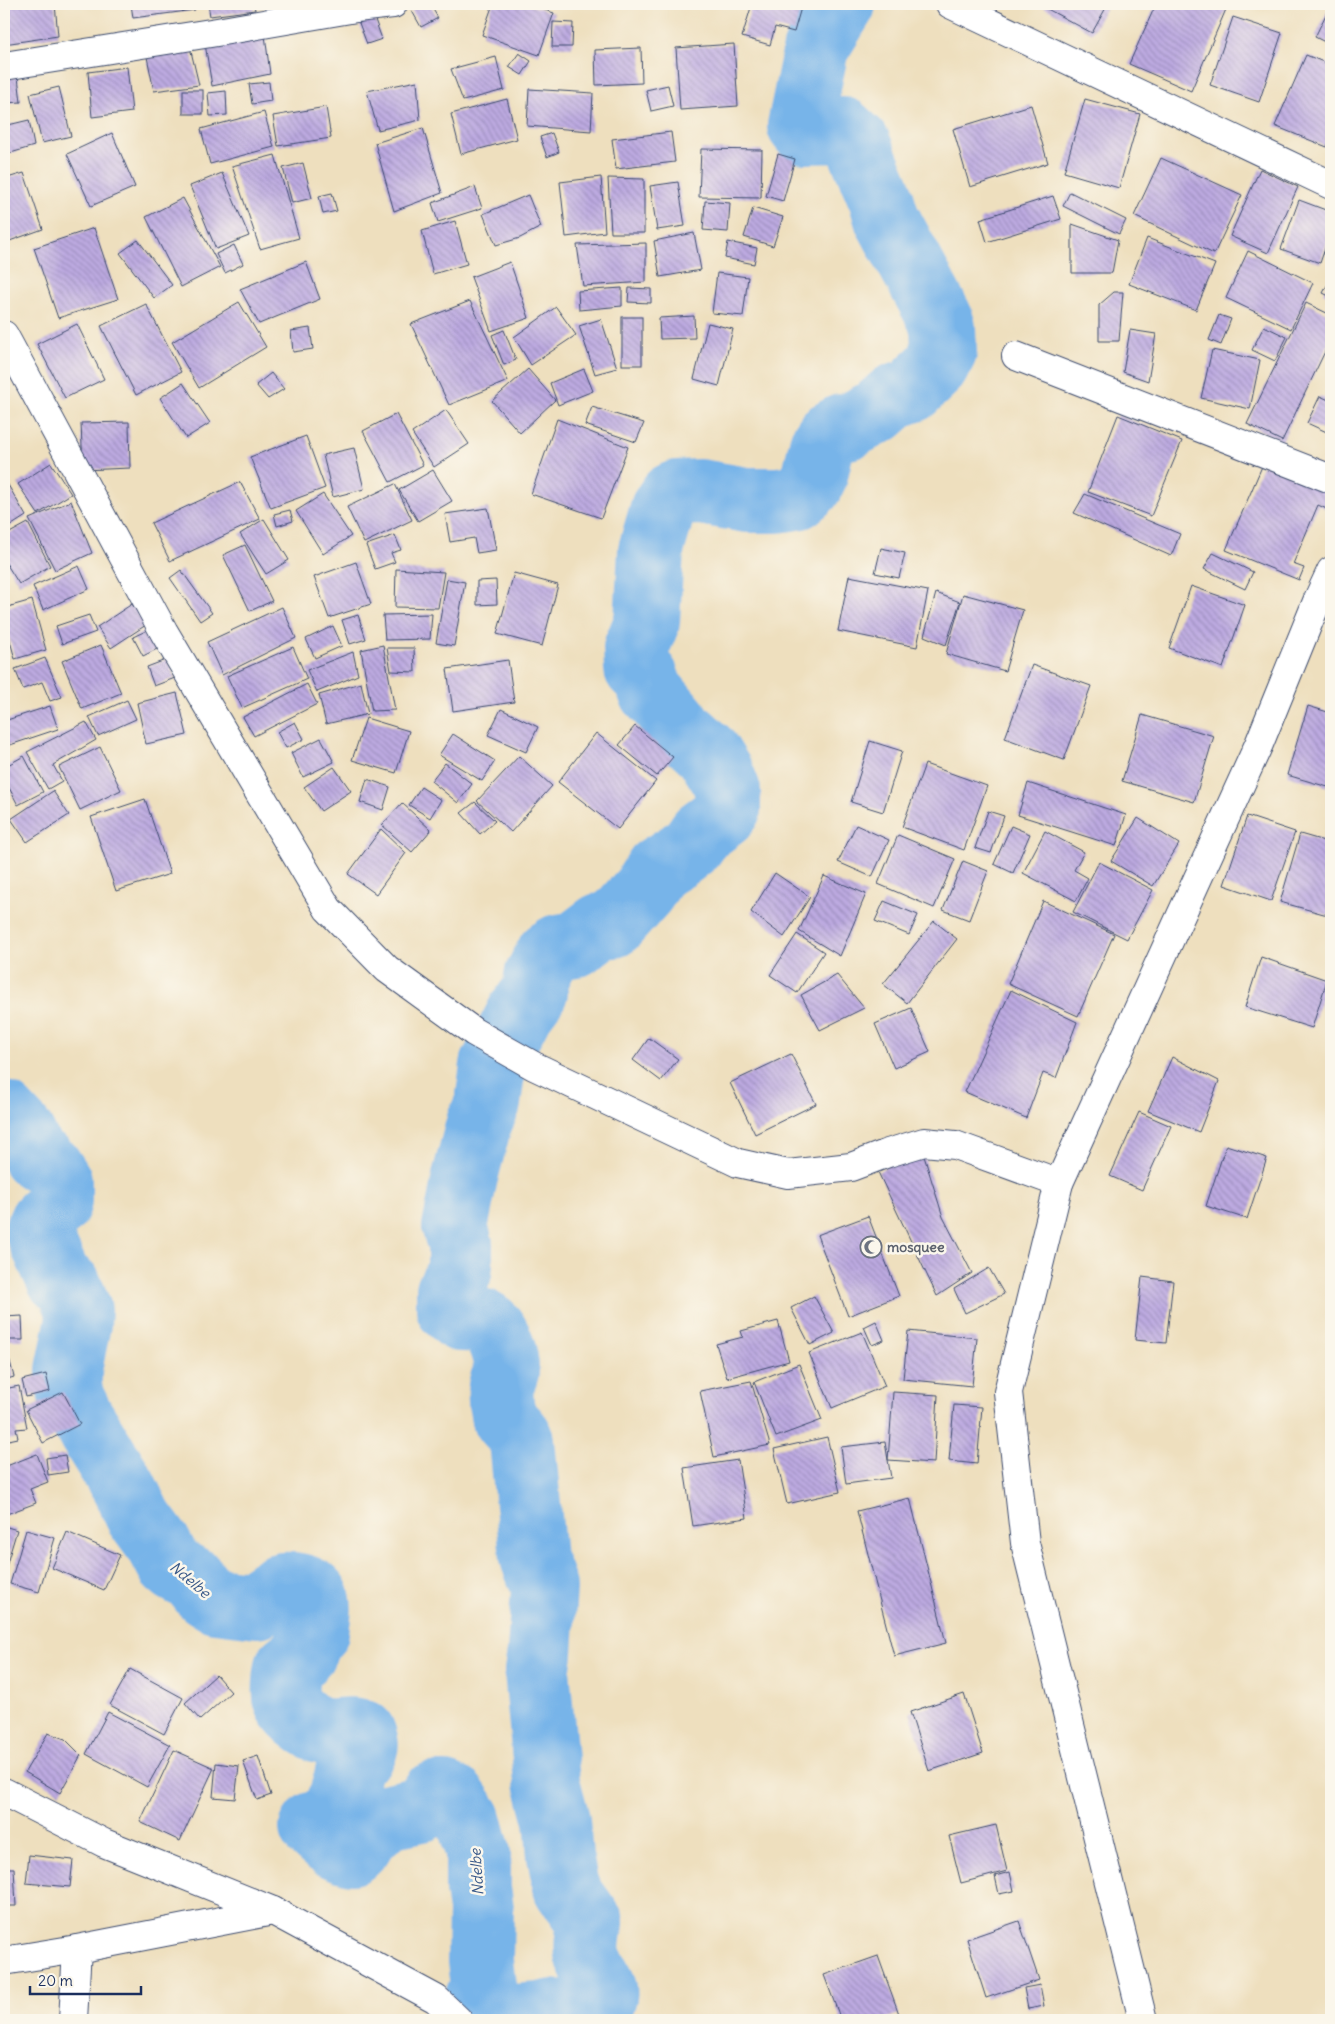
<svg xmlns="http://www.w3.org/2000/svg" width="1335" height="2024" viewBox="0 0 1335 2024" font-family="Delius,sans-serif">
<style>
.lines{fill:none;stroke-linecap:round;stroke-linejoin:round}
.river{stroke:#77b4e9;stroke-width:66}
.building{fill:url(#building-back-hatch)}
.street-casing{stroke:#3b496c;stroke-width:30}
.street{stroke:#fff;stroke-width:28}
.labels{text-anchor:middle;stroke-width:5;stroke-linejoin:round;paint-order:stroke}
.worship-label{font-size:14px;font-weight:bold;fill:#5b616d;stroke:#fbf7ec;text-anchor:start}
.water-label{font-size:15px;font-style:italic;fill:#375788;stroke:#fbf7ec}
</style>
<defs>
<pattern id="building-back-hatch" width="6" height="6" patternUnits="userSpaceOnUse" patternTransform="scale(1.25)"><rect width="6" height="6" fill="#bdaae1"/><path d="M-1 5l2 2M0 0l6 6M5-1l2 2" fill="none" stroke="#998bba"/></pattern>
</defs>
<rect width="100%" height="100%" fill="#fbf7ec"/>
<filter id="ink" filterUnits="userSpaceOnUse"><feTurbulence type="fractalNoise" baseFrequency=".02" numOctaves="2"/><feDisplacementMap in="SourceGraphic" scale="10" xChannelSelector="R" yChannelSelector="G"/><feConvolveMatrix kernelMatrix="1 2 1 2 8 2 1 2 1" color-interpolation-filters="sRGB"/></filter>
<filter id="wash" filterUnits="userSpaceOnUse"><feTurbulence type="fractalNoise" baseFrequency=".0096" numOctaves="4" result="noise"/><feDisplacementMap in="SourceGraphic" scale="20" xChannelSelector="R" yChannelSelector="G"/><feGaussianBlur stdDeviation="1.12" result="paint"/><feColorMatrix in="noise" values="0 0 0 0 0 0 0 0 0 0 0 0 0 0 0 0 0 1.4 0 .05"/><feComposite in="paint" operator="in"/></filter>
<g filter="url(#wash)">
<rect width="100%" height="100%" fill="#eedfbe"/>
<g class="lines">
<g class="river">
<path d="M 4,1114 L 21,1132 L 34,1156 L 50,1167 L 59,1181 L 59,1201 L 57,1206 L 42,1220 L 37,1230 L 59,1279 L 69,1286 L 79,1310 L 78,1324 L 69,1370 L 69,1387 L 72,1399 L 81,1417 L 123,1485 L 139,1518 L 159,1545 L 169,1564 L 176,1570 L 194,1580 L 204,1593 L 215,1600 L 258,1605 L 261,1601 L 261,1597 C 267,1593 272,1589 278,1586 C 289,1583 311,1586 317,1597 C 321,1608 317,1621 316,1632 L 311,1637 L 302,1655 L 288,1666 C 286,1677 285,1687 286,1698 C 288,1710 311,1729 323,1731 C 336,1733 350,1727 363,1733 C 365,1740 368,1746 363,1752 L 354,1753 L 351,1757 C 346,1780 342,1817 315,1824 L 312,1828 C 326,1842 332,1847 352,1852 L 360,1844 L 365,1835 L 388,1816 L 422,1809 L 426,1807 L 433,1795 L 445,1795 L 455,1799 L 469,1819 L 478,1853 L 478,1889 L 481,1909 L 480,1961 L 483,1986 L 476,2002 L 480,2014 L 473,2020"/>
<path d="M 480,2014 L 501,2018 L 540,2015 L 554,2012 L 590,2014 C 617,1991 600,1985 590,1961 C 585,1950 588,1934 591,1923 L 566,1888 L 560,1856 L 557,1820 L 547,1782 L 537,1671 L 540,1653 L 544,1587 L 533,1558 L 522,1441 C 518,1428 505,1425 503,1414 C 501,1406 500,1395 501,1386 C 502,1381 505,1377 506,1372 C 507,1358 500,1335 489,1325 C 482,1319 468,1319 460,1319 L 449,1309 L 449,1290 L 459,1273 L 460,1265 L 460,1244 L 455,1228 L 465,1177 L 479,1123 L 488,1103 L 493,1065 L 520,1012 L 535,992 L 537,976 L 549,953 L 558,947 L 576,944 L 600,926 L 613,925 L 644,890 L 657,869 L 681,854 L 692,845 L 701,832 L 724,815 L 728,809 L 728,791 L 722,776 L 707,752 L 690,736 L 685,735 L 677,722 L 651,691 L 646,677 L 637,669 L 636,648 L 647,622 L 651,550 L 663,508 L 671,496 L 677,493 L 700,492 L 747,500 L 778,500 L 797,497 L 809,487 L 815,475 L 822,444 L 828,435 L 842,427 L 848,427 L 878,411 L 895,396 L 912,390 L 936,367 L 944,352 L 943,328 L 939,316 L 887,219 L 881,198 L 858,144 L 843,130 L 804,131 L 800,126 L 816,48 L 843,4"/>
</g>
</g>
<g id="blocks">
<g class="building">
<polygon points="4,4 55,4 58,36 4,44"/>
<polygon points="131,4 194,4 195,10 133,18"/>
<polygon points="208,4 254,4 255,10 210,16"/>
<polygon points="408,4 430,4 438,18 421,27"/>
<polygon points="493,4 527,4 554,13 539,55 482,35"/>
<polygon points="752,4 802,4 794,32 775,27 770,45 742,37"/>
<polygon points="1038,4 1108,4 1092,33"/>
<polygon points="1156,4 1219,4 1227,7 1191,91 1129,64"/>
<polygon points="1331,4 1331,45 1315,37"/>
<polygon points="374,17 382,39 367,44 359,23"/>
<polygon points="1233,17 1282,33 1259,102 1210,85"/>
<polygon points="553,22 573,23 572,47 552,47"/>
<polygon points="265,35 270,74 212,86 205,44"/>
<polygon points="189,43 199,85 154,91 146,52"/>
<polygon points="734,44 738,106 680,110 676,48"/>
<polygon points="641,48 642,83 596,85 595,50"/>
<polygon points="519,53 531,61 522,75 509,67"/>
<polygon points="1306,55 1331,65 1331,137 1327,147 1275,126"/>
<polygon points="496,57 504,90 463,101 451,69"/>
<polygon points="127,67 132,112 92,117 88,72"/>
<polygon points="18,77 21,102 4,103 4,78"/>
<polygon points="417,81 420,120 378,130 367,91"/>
<polygon points="269,82 271,101 252,104 249,84"/>
<polygon points="668,85 673,106 651,111 646,90"/>
<polygon points="59,87 71,136 42,143 30,94"/>
<polygon points="529,89 593,93 591,131 527,126"/>
<rect x="183" y="90" width="20" height="24"/>
<polygon points="226,91 227,115 210,116 208,93"/>
<polygon points="507,99 517,139 461,154 451,114"/>
<polygon points="1085,99 1140,114 1119,188 1064,172"/>
<polygon points="1031,105 1048,163 970,187 953,129"/>
<polygon points="326,107 331,138 278,146 273,116"/>
<polygon points="264,112 274,147 210,164 201,129"/>
<polygon points="29,120 34,146 4,155 4,126"/>
<polygon points="423,128 442,193 394,211 375,143"/>
<polygon points="671,132 675,162 616,169 612,139"/>
<polygon points="112,133 135,187 91,206 67,154"/>
<polygon points="552,133 559,152 547,157 540,137"/>
<polygon points="701,149 762,150 761,198 699,197"/>
<polygon points="778,154 795,159 783,201 766,196"/>
<polygon points="275,155 299,238 260,249 232,166"/>
<polygon points="1161,158 1242,195 1214,254 1134,216"/>
<polygon points="303,163 312,198 292,203 283,168"/>
<polygon points="1260,169 1298,187 1268,253 1230,236"/>
<polygon points="24,173 43,229 4,243 4,179"/>
<polygon points="222,173 249,236 216,249 190,186"/>
<polygon points="601,177 605,232 566,237 560,182"/>
<polygon points="608,178 644,179 644,233 611,233"/>
<polygon points="678,182 685,226 657,230 650,186"/>
<polygon points="475,187 482,208 438,222 432,203"/>
<polygon points="1070,192 1126,220 1119,234 1063,206"/>
<polygon points="332,193 337,211 323,214 319,196"/>
<polygon points="528,195 541,227 520,238 496,245 483,214"/>
<polygon points="1053,196 1061,219 987,242 980,219"/>
<polygon points="183,198 220,267 181,287 146,217"/>
<polygon points="1299,200 1331,212 1331,231 1320,263 1281,249"/>
<polygon points="705,201 730,203 728,232 703,230"/>
<polygon points="753,208 783,217 773,246 744,237"/>
<polygon points="455,221 467,264 433,274 422,231"/>
<polygon points="1072,224 1118,240 1112,273 1072,273"/>
<polygon points="94,228 118,299 58,318 34,248"/>
<polygon points="694,233 701,270 660,277 654,241"/>
<polygon points="1147,238 1215,264 1196,310 1129,284"/>
<polygon points="138,240 172,285 154,298 120,253"/>
<polygon points="728,242 757,248 754,264 725,258"/>
<polygon points="646,243 646,282 583,286 577,245"/>
<polygon points="234,245 243,264 225,273 216,254"/>
<polygon points="1248,251 1313,283 1291,329 1226,298"/>
<polygon points="306,262 320,299 259,324 240,289"/>
<polygon points="510,262 529,318 491,331 471,277"/>
<polygon points="717,273 748,277 743,316 712,313"/>
<polygon points="1331,278 1331,297 1323,293"/>
<polygon points="622,288 622,306 579,310 578,291"/>
<polygon points="629,288 651,289 651,303 628,302"/>
<polygon points="1114,292 1123,292 1119,341 1099,341 1099,305"/>
<polygon points="470,301 508,381 449,405 411,324"/>
<polygon points="239,302 266,347 199,388 172,342"/>
<polygon points="1306,303 1331,315 1331,339 1282,441 1247,424"/>
<polygon points="146,304 181,372 136,395 101,326"/>
<polygon points="556,307 576,335 531,365 514,337"/>
<polygon points="1219,315 1231,319 1221,345 1209,340"/>
<polygon points="694,316 695,338 660,339 659,318"/>
<rect x="622" y="317" width="20" height="48"/>
<polygon points="601,319 617,368 595,374 579,326"/>
<polygon points="708,323 733,329 719,386 694,379"/>
<polygon points="77,324 104,379 65,398 37,344"/>
<polygon points="1264,326 1287,337 1275,361 1252,350"/>
<polygon points="310,328 313,349 293,352 291,331"/>
<polygon points="504,330 516,360 504,365 492,335"/>
<polygon points="1130,330 1156,334 1148,381 1123,372"/>
<polygon points="1212,350 1260,360 1250,409 1201,398"/>
<polygon points="528,369 555,400 520,433 492,401"/>
<polygon points="584,369 593,391 558,405 550,383"/>
<polygon points="271,373 284,389 268,399 256,385"/>
<polygon points="183,383 210,423 186,438 160,398"/>
<polygon points="1320,396 1331,401 1331,434 1307,423"/>
<polygon points="592,407 644,423 636,442 585,425"/>
<polygon points="446,410 469,444 434,467 412,433"/>
<polygon points="396,414 423,465 390,482 363,431"/>
<polygon points="1118,415 1182,441 1151,516 1088,492"/>
<polygon points="557,419 628,447 601,518 531,494"/>
<polygon points="129,422 130,468 83,470 81,423"/>
<polygon points="306,436 325,488 271,508 250,457"/>
<polygon points="354,448 364,489 333,497 323,455"/>
<polygon points="51,463 71,494 38,514 18,484"/>
<polygon points="1263,464 1331,493 1331,511 1318,505 1293,564 1304,568 1299,580 1226,550"/>
<polygon points="433,470 452,501 418,521 399,490"/>
<polygon points="4,478 26,516 4,530"/>
<polygon points="240,482 260,519 170,561 151,523"/>
<polygon points="395,484 412,520 364,543 347,507"/>
<polygon points="323,494 351,536 323,554 296,511"/>
<polygon points="1085,494 1180,534 1171,556 1074,513"/>
<polygon points="71,501 92,553 55,570 29,519"/>
<polygon points="488,508 496,550 477,553 474,538 450,542 445,514"/>
<polygon points="290,510 293,521 277,526 274,514"/>
<polygon points="264,519 289,560 266,574 240,534"/>
<polygon points="28,523 50,566 19,584 4,560 4,536"/>
<polygon points="395,535 401,550 391,553 395,562 375,569 366,545"/>
<polygon points="245,545 272,601 250,611 223,555"/>
<polygon points="881,548 905,553 899,578 875,573"/>
<polygon points="1213,553 1253,572 1245,589 1204,569"/>
<polygon points="356,562 371,604 329,618 314,577"/>
<polygon points="79,566 89,589 43,610 33,586"/>
<polygon points="396,569 444,572 438,608 395,607"/>
<polygon points="181,570 212,613 200,621 170,578"/>
<polygon points="514,573 558,585 542,646 497,634"/>
<polygon points="849,576 928,591 917,647 838,631"/>
<polygon points="447,579 465,582 454,646 436,643"/>
<polygon points="496,580 497,604 477,605 477,581"/>
<polygon points="1191,586 1245,605 1223,668 1169,648"/>
<polygon points="936,593 960,602 946,645 924,636"/>
<polygon points="963,594 1023,610 1005,671 946,654"/>
<polygon points="32,600 46,650 15,659 4,619 4,608"/>
<polygon points="132,604 146,625 111,648 97,627"/>
<polygon points="282,607 296,638 222,675 207,642"/>
<polygon points="432,614 430,639 385,640 383,615"/>
<polygon points="89,615 96,632 62,644 56,626"/>
<polygon points="358,615 366,639 350,644 342,620"/>
<polygon points="333,626 342,646 315,658 306,639"/>
<polygon points="150,629 159,648 143,656 133,637"/>
<polygon points="101,645 121,693 82,709 62,661"/>
<polygon points="383,645 395,710 372,711 361,650"/>
<polygon points="293,647 307,679 242,708 227,676"/>
<polygon points="387,648 414,648 415,672 391,671"/>
<polygon points="353,652 358,675 317,692 307,670"/>
<polygon points="45,658 62,697 50,701 42,682 23,689 15,669"/>
<polygon points="168,659 175,678 154,686 147,667"/>
<polygon points="508,660 514,702 453,711 447,669"/>
<polygon points="1032,665 1091,686 1064,760 1005,738"/>
<polygon points="361,683 368,714 326,724 319,695"/>
<polygon points="307,684 317,704 254,736 243,717"/>
<polygon points="177,693 187,735 146,744 137,703"/>
<polygon points="127,700 136,719 98,736 89,717"/>
<polygon points="50,706 58,729 4,747 4,721"/>
<polygon points="1308,706 1331,713 1331,775 1328,787 1287,775"/>
<polygon points="501,709 538,727 526,752 488,735"/>
<polygon points="1142,715 1214,736 1194,802 1122,781"/>
<polygon points="366,718 409,731 396,773 352,760"/>
<polygon points="86,722 96,740 53,765 62,781 48,789 27,752"/>
<polygon points="295,722 304,739 286,748 277,732"/>
<polygon points="635,726 673,757 657,776 619,745"/>
<polygon points="596,733 656,781 618,829 558,782"/>
<polygon points="453,734 495,761 482,781 439,755"/>
<polygon points="321,738 334,762 303,777 291,753"/>
<polygon points="870,741 902,751 883,812 851,802"/>
<polygon points="100,747 121,790 80,810 59,767"/>
<polygon points="24,756 43,792 18,805 4,778 4,767"/>
<polygon points="519,756 552,786 511,832 477,801"/>
<polygon points="445,763 472,784 458,803 431,781"/>
<polygon points="925,764 987,786 964,850 902,827"/>
<polygon points="334,767 351,791 321,811 304,787"/>
<polygon points="367,779 390,787 383,810 360,802"/>
<polygon points="1028,783 1126,815 1116,846 1018,815"/>
<polygon points="421,787 441,800 430,818 409,805"/>
<polygon points="53,791 69,815 27,842 11,819"/>
<polygon points="145,799 170,874 116,891 91,817"/>
<polygon points="475,802 495,821 480,834 461,813"/>
<polygon points="402,803 431,830 412,852 382,825"/>
<polygon points="988,811 1004,816 991,853 975,848"/>
<polygon points="1247,816 1295,832 1271,901 1224,885"/>
<polygon points="1138,818 1179,844 1153,886 1111,861"/>
<polygon points="856,825 889,840 872,877 838,862"/>
<polygon points="1011,826 1030,834 1013,873 994,864"/>
<polygon points="381,829 406,853 376,894 348,874"/>
<polygon points="1045,831 1084,852 1074,870 1088,878 1076,901 1023,873"/>
<polygon points="1300,834 1331,843 1331,916 1280,902"/>
<polygon points="898,835 955,859 934,908 878,884"/>
<polygon points="963,861 988,871 969,920 943,910"/>
<polygon points="1099,862 1153,890 1127,939 1073,912"/>
<polygon points="775,873 810,897 784,937 751,912"/>
<polygon points="824,876 866,894 840,956 799,931"/>
<polygon points="884,901 918,915 909,935 875,921"/>
<polygon points="1043,901 1114,934 1078,1016 1008,984"/>
<polygon points="934,921 957,939 907,1003 883,984"/>
<polygon points="797,934 824,952 797,993 770,975"/>
<polygon points="1261,957 1327,980 1312,1028 1245,1007"/>
<polygon points="837,975 864,1008 820,1030 801,995"/>
<polygon points="1011,990 1077,1022 1056,1078 1043,1073 1026,1118 965,1092"/>
<polygon points="911,1008 930,1052 894,1068 875,1024"/>
<polygon points="649,1038 678,1059 661,1081 633,1060"/>
<polygon points="791,1054 816,1104 755,1134 730,1083"/>
<polygon points="1172,1057 1219,1081 1199,1132 1148,1111"/>
<polygon points="1139,1112 1171,1126 1142,1190 1110,1176"/>
<polygon points="1226,1145 1267,1158 1247,1219 1206,1206"/>
<polygon points="924,1156 943,1217 972,1273 937,1296 878,1172 899,1158"/>
<polygon points="868,1216 899,1296 848,1316 817,1235"/>
<polygon points="989,1268 1004,1294 965,1313 954,1289"/>
<polygon points="1142,1277 1173,1281 1166,1343 1135,1340"/>
<polygon points="814,1296 834,1333 810,1345 791,1308"/>
<polygon points="22,1316 23,1340 4,1340 4,1317"/>
<polygon points="778,1321 789,1361 727,1378 716,1344 743,1337 741,1331"/>
<polygon points="876,1321 884,1340 872,1345 864,1327"/>
<polygon points="908,1331 977,1338 972,1386 903,1379"/>
<polygon points="862,1332 885,1386 832,1408 809,1353"/>
<polygon points="7,1350 14,1377 4,1380 4,1351"/>
<polygon points="799,1364 822,1420 776,1437 754,1382"/>
<polygon points="46,1374 50,1391 26,1397 22,1380"/>
<polygon points="751,1381 770,1445 714,1457 700,1391"/>
<polygon points="19,1386 27,1428 16,1429 18,1438 4,1441 4,1389"/>
<polygon points="63,1392 80,1424 43,1443 26,1410"/>
<polygon points="893,1392 938,1395 934,1463 888,1460"/>
<polygon points="954,1405 982,1407 977,1464 949,1461"/>
<polygon points="827,1437 840,1492 787,1504 774,1449"/>
<polygon points="885,1442 891,1478 846,1484 841,1447"/>
<polygon points="37,1454 48,1482 30,1489 36,1503 4,1515 4,1467"/>
<polygon points="65,1455 68,1472 48,1475 46,1458"/>
<polygon points="738,1460 747,1518 693,1526 684,1468"/>
<polygon points="910,1498 946,1643 894,1656 857,1511"/>
<polygon points="4,1526 17,1530 4,1573"/>
<polygon points="26,1530 55,1538 39,1592 10,1584"/>
<polygon points="67,1532 120,1555 104,1590 52,1568"/>
<polygon points="130,1669 183,1698 164,1734 110,1705"/>
<polygon points="216,1675 231,1692 200,1720 185,1703"/>
<polygon points="964,1694 983,1753 929,1771 910,1712"/>
<polygon points="108,1712 170,1745 147,1787 86,1754"/>
<polygon points="48,1733 65,1739 81,1755 60,1793 25,1772"/>
<polygon points="174,1750 214,1768 180,1841 140,1822"/>
<polygon points="258,1756 271,1795 257,1800 243,1761"/>
<polygon points="216,1763 239,1766 235,1799 213,1797"/>
<polygon points="996,1825 1007,1871 961,1883 949,1836"/>
<polygon points="29,1855 73,1860 70,1887 26,1883"/>
<polygon points="4,1868 14,1868 16,1906 4,1906"/>
<polygon points="1010,1872 1014,1891 999,1894 995,1876"/>
<polygon points="1019,1921 1039,1980 986,1998 967,1939"/>
<polygon points="878,1956 899,2014 882,2020 841,2020 824,1975"/>
<polygon points="1040,1985 1044,2006 1028,2009 1024,1988"/>
</g>
</g>
</g>
<g filter="url(#ink)">
<use href="#blocks" fill-opacity="0" stroke="#3b496c" stroke-width="1"/>
<g class="lines">
<g class="street-casing">
<g id="street">
<polyline points="950,4 1331,185"/>
<polyline points="4,66 217,32 356,8 393,4"/>
<polyline points="4,335 164,632 328,909 387,969 474,1032 534,1066 738,1163 788,1174 851,1167 888,1153 924,1142 955,1145 1059,1183"/>
<polyline points="1016,356 1331,479"/>
<polyline points="4,1792 104,1843 273,1911 436,1999 458,2020"/>
<polyline points="4,1961 77,1949 273,1911"/>
<polyline points="73,2020 77,1949"/>
<polyline points="1143,2020 1025,1543 1008,1392 1059,1183 1259,744 1318,599 1331,571"/>
</g>
</g>
<use href="#street" class="street"/>
</g>
</g>
<defs>
<g id="mosque-ring" transform="scale(1.125)"><circle r="9.5" fill="#fbf7ec" stroke="#6b7280" stroke-width="1.5"/><path d="M3.5-4.9A6 6 0 1 0 3.5 4.9A5 5 0 1 1 3.5-4.9Z" fill="#6b7280"/></g>
</defs>
<g fill-rule="evenodd">
<use href="#mosque-ring" x="871" y="1247"/>
</g>
<g class="labels">
<g class="worship-label">
<text x="887" y="1252">mosquee</text>
</g>
<g class="water-label">
<text transform="translate(190 1580) rotate(40)" y="5">Ndelbe</text>
<text transform="translate(477 1872) rotate(-94)" y="5">Ndelbe</text>
</g>
</g>
<rect width="1335" height="2024" fill="none" stroke="#fbf7ec" stroke-width="20"/>
<path d="M30 1986v8h111v-8" fill="none" stroke="#1b2f5e" stroke-width="2.5"/>
<text x="38" y="1986" font-size="15" fill="#1b2f5e" stroke="#fbf7ec" stroke-width="4" paint-order="stroke">20 m</text>
</svg>
